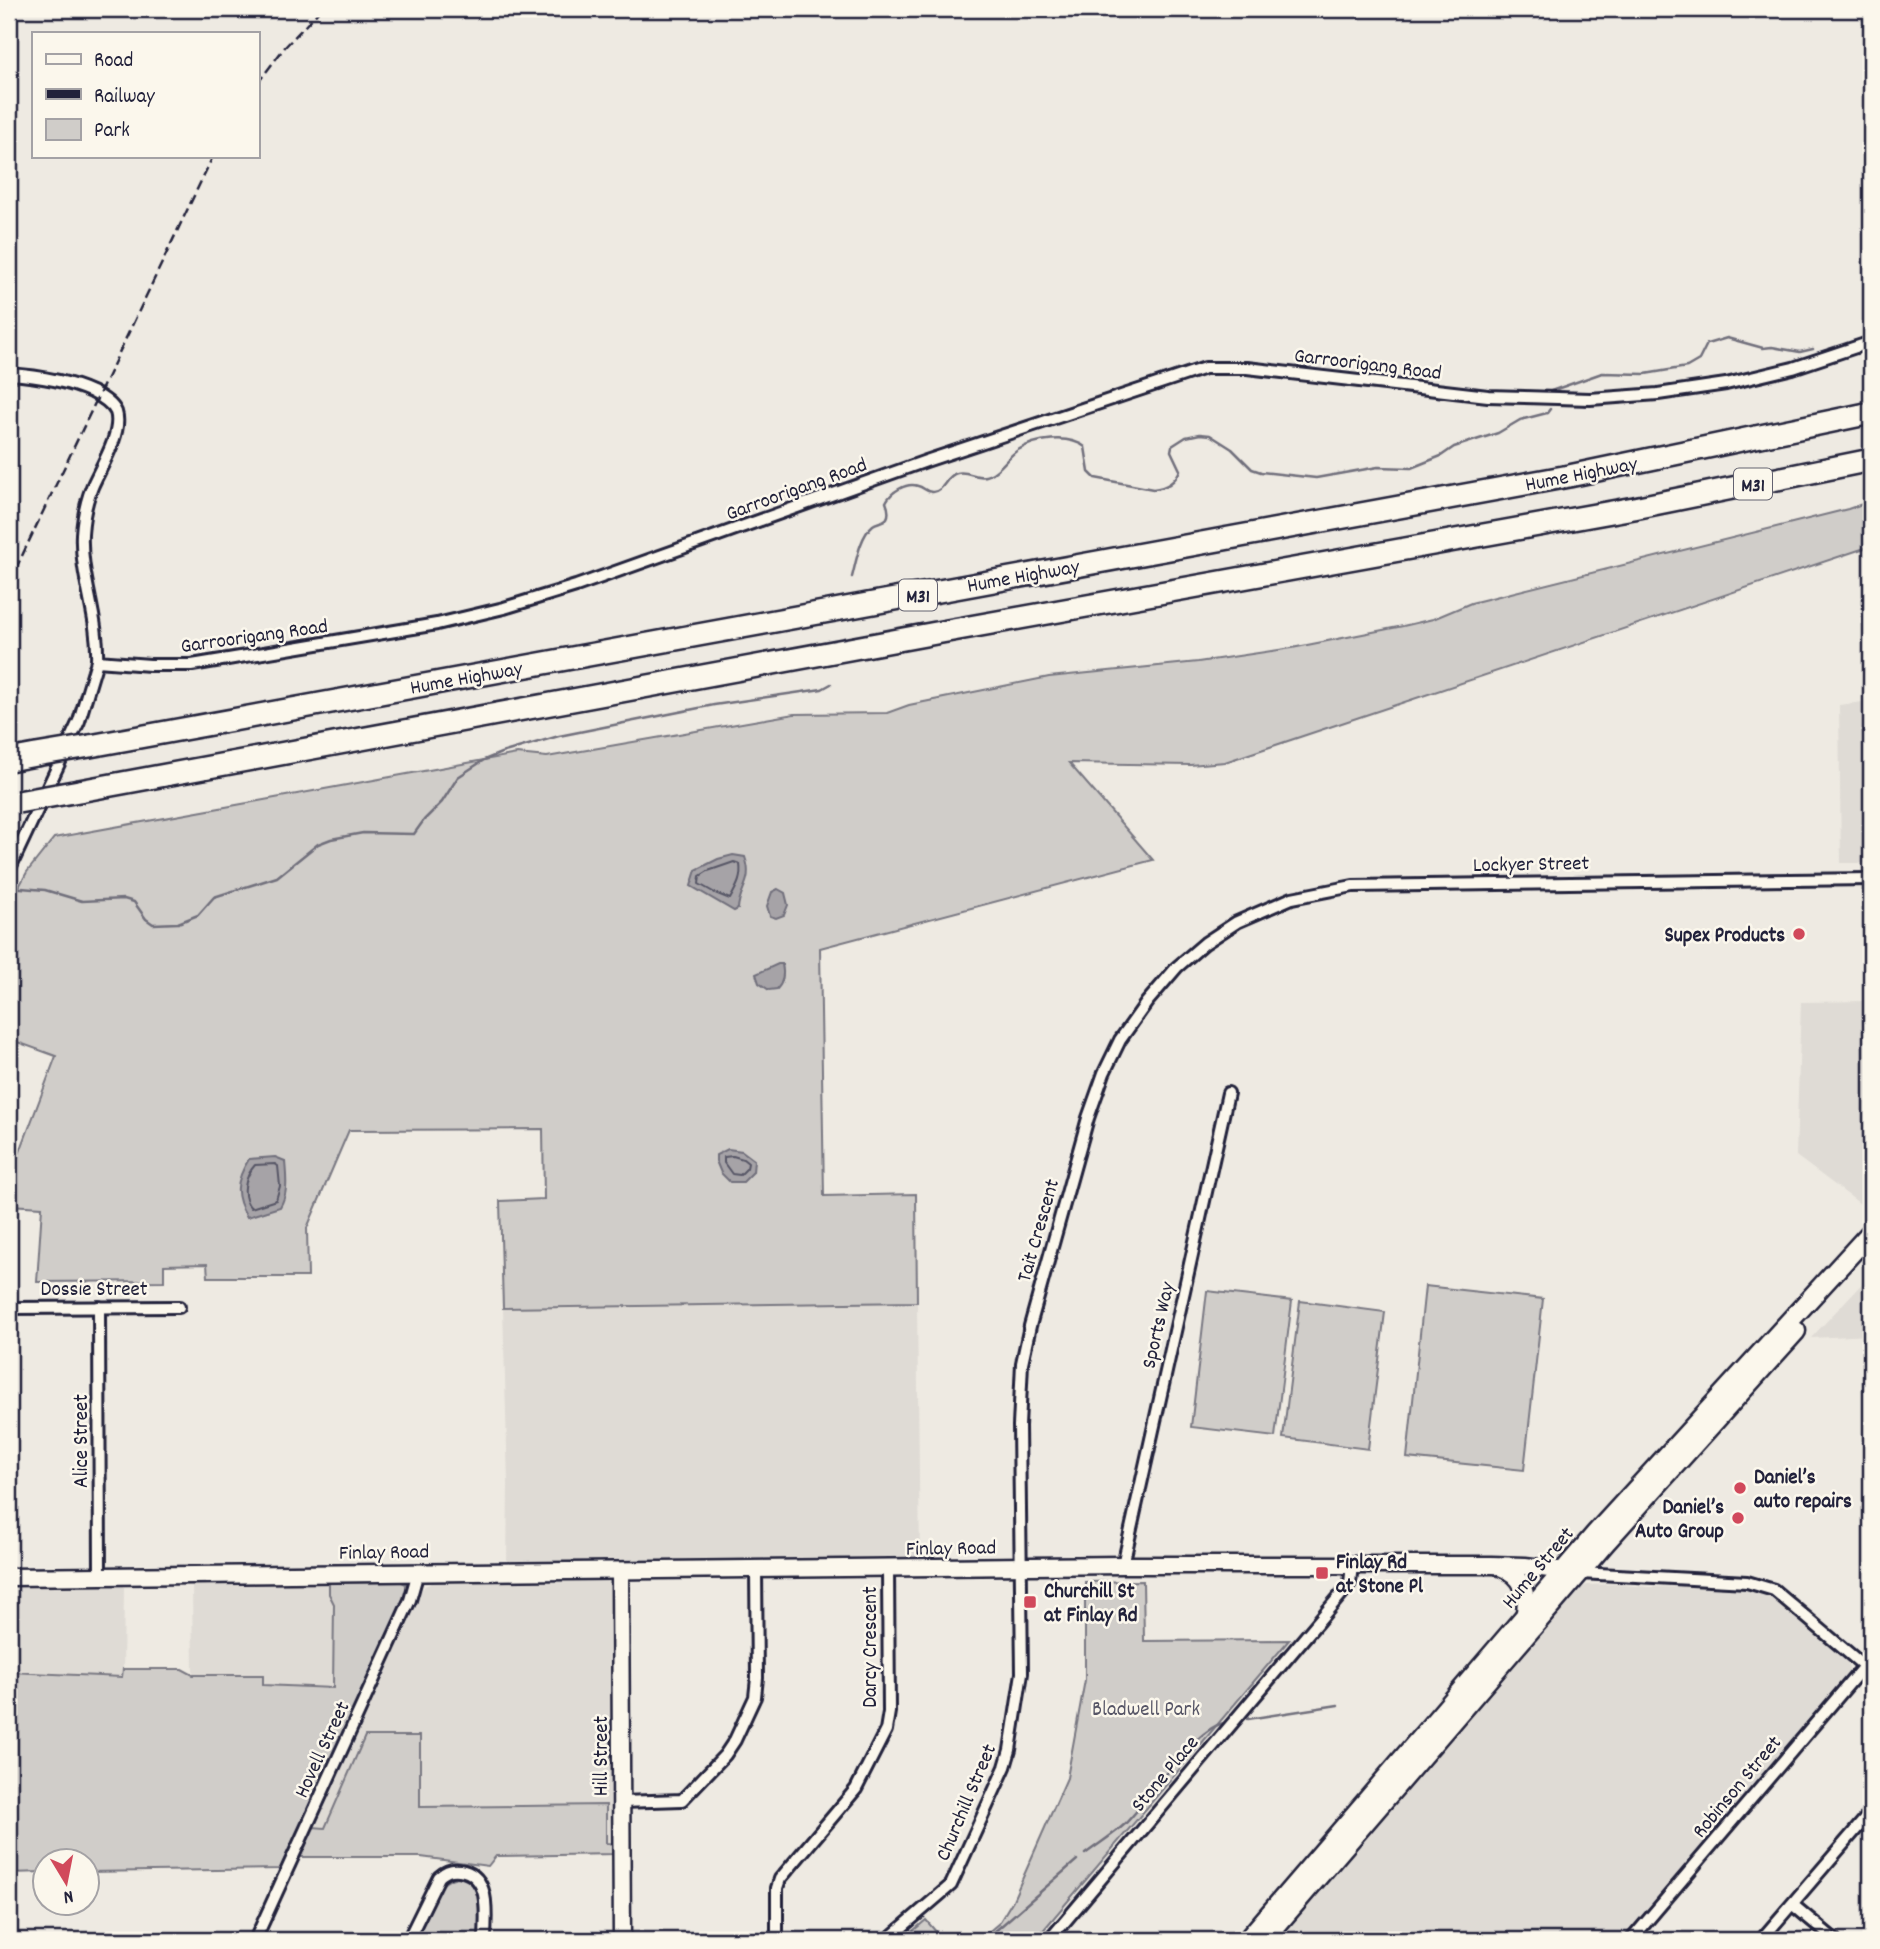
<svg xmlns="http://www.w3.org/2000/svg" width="1880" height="1949" viewBox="0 0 1880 1949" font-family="Dekko,sans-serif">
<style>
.built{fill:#dfdbd5}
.green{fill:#d0cdc9;stroke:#797882;stroke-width:2}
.water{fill:#a6a3a7;stroke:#716f7c;stroke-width:2}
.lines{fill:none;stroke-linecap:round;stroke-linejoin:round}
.shore{stroke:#575666;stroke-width:2}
.stream{stroke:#716f7c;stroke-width:2.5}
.street-casing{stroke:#22223b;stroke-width:16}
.secondary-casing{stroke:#22223b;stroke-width:21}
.primary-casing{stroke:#22223b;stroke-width:23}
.highway-casing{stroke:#22223b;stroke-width:26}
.street{stroke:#fbf7ec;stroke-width:10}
.secondary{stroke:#fbf7ec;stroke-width:16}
.primary{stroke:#fbf7ec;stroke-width:18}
.highway{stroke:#fbf7ec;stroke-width:21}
.rail{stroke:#22223b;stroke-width:2.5;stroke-dasharray:10 5;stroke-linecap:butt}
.highway-bridge-casing{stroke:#22223b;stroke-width:26;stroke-linecap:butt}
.highway-bridge{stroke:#fbf7ec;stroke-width:21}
.poi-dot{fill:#d1495b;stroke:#fbf7ec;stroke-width:2.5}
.labels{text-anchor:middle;stroke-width:5;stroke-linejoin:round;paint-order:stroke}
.shield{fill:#fbf7ec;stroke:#636270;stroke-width:2}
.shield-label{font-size:19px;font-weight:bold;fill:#22223b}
.street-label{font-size:21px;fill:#22223b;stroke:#fbf7ec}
.poi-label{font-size:21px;font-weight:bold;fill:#22223b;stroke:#fbf7ec;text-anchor:start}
.park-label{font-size:21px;fill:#565566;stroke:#fbf7ec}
</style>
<rect width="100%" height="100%" fill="#eeeae2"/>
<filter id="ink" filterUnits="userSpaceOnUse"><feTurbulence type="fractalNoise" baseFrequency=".0143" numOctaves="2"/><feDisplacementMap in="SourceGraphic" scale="14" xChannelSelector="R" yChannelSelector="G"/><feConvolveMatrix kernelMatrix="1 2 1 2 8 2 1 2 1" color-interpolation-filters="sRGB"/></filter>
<g filter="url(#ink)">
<g class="built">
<polygon points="1871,701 1871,863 1841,863 1839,705"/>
<polygon points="1871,1001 1871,1212 1796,1156 1801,1002"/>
<polygon points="1871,1274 1871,1335 1811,1338"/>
<polygon points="917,1302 920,1560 507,1565 508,1484 503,1308"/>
<polygon points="601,1577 609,1582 613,1588 615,1844 507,1847 313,1827 419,1593 425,1586 438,1580"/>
<polygon points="329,1581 329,1594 334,1604 333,1689 263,1685 262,1675 193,1675 192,1583"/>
<polygon points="124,1584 123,1677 9,1672 9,1585"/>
<polygon points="1615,1584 1649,1587 1746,1586 1766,1593 1847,1661 1849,1669 1848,1677 1627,1940 1275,1940 1573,1592 1587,1585"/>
</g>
<g class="green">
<polygon points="1871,501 1871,546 1225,762 1190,765 1069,763 1153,860 820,948 824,1196 916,1194 917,1302 503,1308 500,1201 544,1199 543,1129 349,1130 307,1228 308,1277 208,1277 207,1264 164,1265 164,1281 37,1282 42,1207 9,1205 9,1181 56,1056 9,1039 9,905 27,872 54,838 517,754 547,757 794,714 887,713 909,705 1049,677 1198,662 1292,648 1403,626 1433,619 1471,603 1848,509"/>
<polygon points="1425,1286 1543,1299 1524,1470 1407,1458"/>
<polygon points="1207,1291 1292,1301 1275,1437 1191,1427"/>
<polygon points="1300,1301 1385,1312 1368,1449 1283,1438"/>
<polygon points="395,1579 406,1584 408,1594 280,1869 88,1872 88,1862 46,1862 45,1872 9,1873 9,1672 122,1677 123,1669 182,1669 193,1675 263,1675 263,1685 333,1688 334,1604 329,1594 329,1581"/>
<polygon points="1143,1581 1144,1641 1289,1640 1035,1940 979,1940 999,1923 1013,1900 1067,1778 1085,1680 1085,1582"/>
<polygon points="365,1736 420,1736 420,1807 606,1805 606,1843 615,1844 615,1854 496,1856 488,1866 421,1857 300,1857 313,1827 325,1828"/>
<path d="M 457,1877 C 486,1881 480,1919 481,1940 L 414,1940 C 423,1920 432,1881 457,1877 Z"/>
<polygon points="926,1920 943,1940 902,1940"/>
</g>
<g class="water">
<path d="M 733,855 L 745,857 C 754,882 739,888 738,909 L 734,911 L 691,886 L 696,870 L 718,859 Z"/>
<polygon points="778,889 785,893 788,905 784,915 776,918 770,916 767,906 772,892"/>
<path d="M 778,964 L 782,964 C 784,973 783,983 777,989 L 769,990 L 759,983 L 756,974 Z"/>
<polygon points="728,1149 742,1151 754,1160 753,1172 743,1182 730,1182 721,1173 716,1161 716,1155"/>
<path d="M 275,1157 L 285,1161 C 286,1177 289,1192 280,1207 L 247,1217 C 234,1196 235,1181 249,1159 Z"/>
</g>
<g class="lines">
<g class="shore">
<path d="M 734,862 L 740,864 C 742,879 737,886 730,899 L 715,893 L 699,884 L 700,876 L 708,871 Z"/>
<polygon points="733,1156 743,1159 748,1163 747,1168 740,1175 732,1174 724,1163 724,1157"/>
<path d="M 275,1164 L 278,1166 L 280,1186 L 276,1200 L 251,1208 C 240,1196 245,1176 255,1165 Z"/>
</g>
<g class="stream">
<polyline points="1551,391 1602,373 1645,374 1687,367 1699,360 1707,344 1727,338 1763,348 1772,347 1800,352 1813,349"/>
<path d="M 852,577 C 856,562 860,536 873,525 C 877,522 884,522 887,518 C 890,513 888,507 886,502 C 891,492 906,482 918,486 C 924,487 926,493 933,492 C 945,491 946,475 957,473 C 969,470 977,480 989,475 C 1001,470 1007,457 1018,450 C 1035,439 1068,434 1085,447 L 1089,472 L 1095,478 L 1153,489 C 1166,488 1175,483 1180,470 L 1171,451 L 1172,446 L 1186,437 L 1200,434 L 1210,435 L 1232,449 L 1252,469 L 1261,472 L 1316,478 L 1378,467 L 1411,468 L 1441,456 L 1454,447 L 1498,433 L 1520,420 L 1547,413 L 1550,409"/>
<polyline points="9,887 45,890 82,901 124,899 134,902 146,919 153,924 178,923 198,915 214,897 277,877 318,844 331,839 363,833 414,834 424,820 442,802 458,777 484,760 501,753 559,736 714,705 822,689 831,684"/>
<polyline points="1248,1719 1338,1705"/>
<path d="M 1085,1854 C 1098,1844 1113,1835 1125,1824 C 1149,1801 1193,1729 1224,1723"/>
<polyline points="985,1940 1077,1860"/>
</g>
<g class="street-casing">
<g id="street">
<path d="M 9,374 C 37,376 66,380 92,392 C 100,396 112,403 116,412 C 123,433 100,468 92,487 C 86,502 83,518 82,534 C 80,577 99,617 97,661 L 150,665 L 192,665 L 437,624 L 504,608 L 576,586 L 926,461 L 1205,368 L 1247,368 L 1488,396 L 1590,399 L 1658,394 L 1726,384 L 1793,368 L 1871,342"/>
<polyline points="9,870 79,721 97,661"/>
<polyline points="99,1307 100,1576"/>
<polyline points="9,1308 179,1307"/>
<polyline points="1123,1565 1228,1093"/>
<polyline points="1580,1573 1747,1582 1774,1590 1864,1666"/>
<polyline points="621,1802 682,1800 725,1755 735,1740 755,1697 757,1678 756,1570"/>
<polyline points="1793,1905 1835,1940"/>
<polyline points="1051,1938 1344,1591 1350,1583 1352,1565"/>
<polyline points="255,1940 410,1600 418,1572"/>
<path d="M 408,1940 L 439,1877 C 447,1870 454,1868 464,1871 C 492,1879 485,1918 485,1940"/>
<polyline points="777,1940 777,1888 780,1879 856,1789 886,1730 889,1712 888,1569"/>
<polyline points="887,1940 951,1885 1005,1767 1010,1750 1022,1673 1019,1426 1022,1363 1030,1326 1088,1118 1104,1073 1120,1040 1147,1002 1177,967 1205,943 1237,922 1292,898 1353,886 1871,879"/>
<polyline points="1631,1940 1871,1658"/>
<polyline points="1761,1940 1871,1812"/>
</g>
</g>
<g class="secondary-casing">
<g id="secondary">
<path d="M 1500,1567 C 1524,1576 1529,1594 1524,1618"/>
<polyline points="620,1571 622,1940"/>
<polyline points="9,1577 1123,1565 1491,1565 1525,1566 1574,1572"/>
</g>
</g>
<g class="primary-casing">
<g id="primary">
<polyline points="1247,1940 1595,1534 1871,1232"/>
<polyline points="1264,1940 1607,1541 1796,1331"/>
</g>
</g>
<g class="highway-casing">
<g id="highway">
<polyline points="90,746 1569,476 1871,413"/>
<polyline points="9,760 36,755"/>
<polyline points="79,791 936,633 1634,508 1871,460"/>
</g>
</g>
<use href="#street" class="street"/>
<use href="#secondary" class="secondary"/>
<use href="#primary" class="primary"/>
<use href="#highway" class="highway"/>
<g class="rail">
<polyline points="257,84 285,47 321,9"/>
<polyline points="9,583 213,156"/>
</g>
<g class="highway-bridge-casing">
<g id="highway-bridge">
<polyline points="36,755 90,746"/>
<polyline points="18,802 79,791"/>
</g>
</g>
<use href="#highway-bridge" class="highway-bridge"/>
</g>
</g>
<g class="poi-dot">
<circle cx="1799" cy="934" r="7"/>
<circle cx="1740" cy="1488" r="7"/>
<circle cx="1738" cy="1518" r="7"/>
<rect x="1315" y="1566" width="14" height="14" rx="3.5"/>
<rect x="1023" y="1595" width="14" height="14" rx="3.5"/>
</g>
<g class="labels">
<g class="shield">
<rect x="1734" y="468.5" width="38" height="31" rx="5"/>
<rect x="899" y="579.5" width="38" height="31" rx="5"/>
</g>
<g class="shield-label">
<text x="1753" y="491">M31</text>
<text x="918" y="602">M31</text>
</g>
<g class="street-label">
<text transform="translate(1368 363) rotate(7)" y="7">Garroorigang Road</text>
<text transform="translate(1581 473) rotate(-11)" y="7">Hume Highway</text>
<text transform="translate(796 488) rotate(-20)" y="7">Garroorigang Road</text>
<text transform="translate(1023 575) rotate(-10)" y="7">Hume Highway</text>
<text transform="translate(254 635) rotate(-8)" y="7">Garroorigang Road</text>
<text transform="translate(466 677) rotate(-10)" y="7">Hume Highway</text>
<text transform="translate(1531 863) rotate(-1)" y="7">Lockyer Street</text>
<text transform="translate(1037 1230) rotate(-74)" y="7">Tait Crescent</text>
<text x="94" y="1295">Dossie Street</text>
<text transform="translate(1157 1325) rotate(-77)" y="7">Sports Way</text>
<text transform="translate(80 1441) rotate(-90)" y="7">Alice Street</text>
<text transform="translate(951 1547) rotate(-1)" y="7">Finlay Road</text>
<text transform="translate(384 1551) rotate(-1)" y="7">Finlay Road</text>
<text transform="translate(1537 1567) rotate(-50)" y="7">Hume Street</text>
<text transform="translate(869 1647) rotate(-90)" y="7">Darcy Crescent</text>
<text transform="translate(321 1749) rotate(-65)" y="7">Hovell Street</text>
<text transform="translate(600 1756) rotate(-90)" y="7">Hill Street</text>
<text transform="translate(1164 1773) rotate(-50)" y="7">Stone Place</text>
<text transform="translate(1736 1786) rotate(-50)" y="7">Robinson Street</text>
<text transform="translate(965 1802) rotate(-67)" y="7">Churchill Street</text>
</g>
<g class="poi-label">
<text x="1785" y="941" text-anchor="end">Supex Products</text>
<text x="1754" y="1483">Daniel’s<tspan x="1754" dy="24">auto repairs</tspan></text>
<text x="1724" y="1513" text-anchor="end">Daniel’s<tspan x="1724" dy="24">Auto Group</tspan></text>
<text x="1336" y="1568">Finlay Rd<tspan x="1336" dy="24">at Stone Pl</tspan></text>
<text x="1044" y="1597">Churchill St<tspan x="1044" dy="24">at Finlay Rd</tspan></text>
</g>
<g class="park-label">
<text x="1146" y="1715">Bladwell Park</text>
</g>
</g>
<rect width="1880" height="1949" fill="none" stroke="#fbf7ec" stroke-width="35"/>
<rect x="18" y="18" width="1845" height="1914" fill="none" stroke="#22223b" stroke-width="2.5" filter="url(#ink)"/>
<rect x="32" y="32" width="228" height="126" fill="#fbf7ec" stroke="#a4a2a5" stroke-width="2"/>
<rect x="46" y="54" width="35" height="10" fill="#fbf7ec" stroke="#a4a2a5" stroke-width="2"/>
<text x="94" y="66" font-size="21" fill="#22223b">Road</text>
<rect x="46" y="89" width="35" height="10" fill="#22223b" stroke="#a4a2a5" stroke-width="2"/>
<text x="94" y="102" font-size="21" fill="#22223b">Railway</text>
<rect x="46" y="119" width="35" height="21" fill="#d0cdc9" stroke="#a4a2a5" stroke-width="2"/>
<text x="94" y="136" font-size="21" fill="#22223b">Park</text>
<g transform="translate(66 1882) rotate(170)"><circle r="33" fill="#fbf7ec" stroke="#a4a2a5" stroke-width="2"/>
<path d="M0-5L12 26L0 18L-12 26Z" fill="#d1495b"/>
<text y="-10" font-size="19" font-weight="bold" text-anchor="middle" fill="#22223b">N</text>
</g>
</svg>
